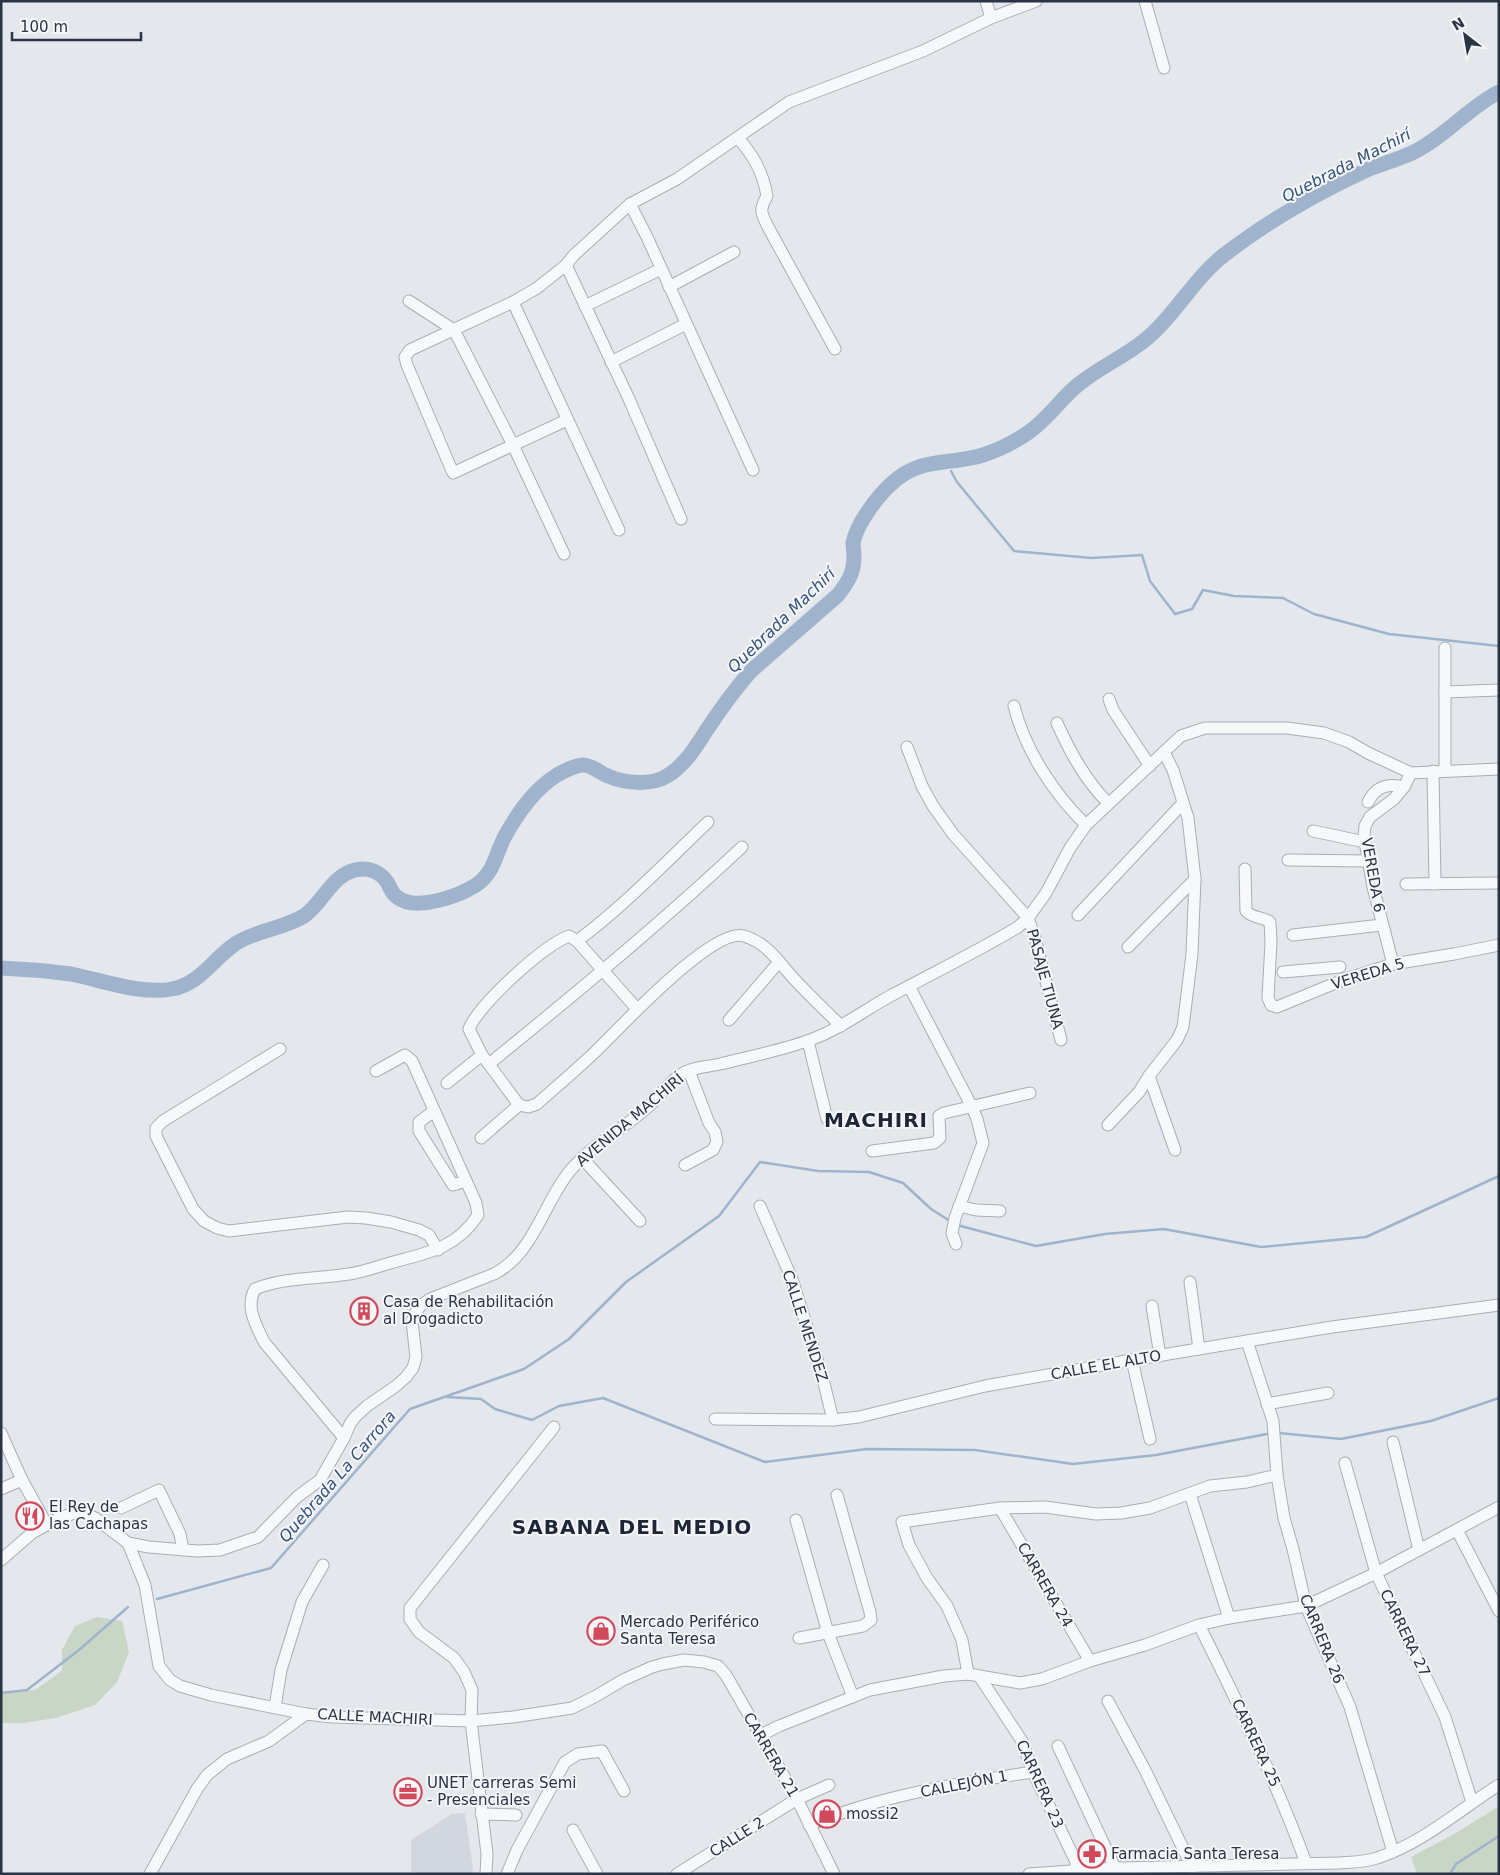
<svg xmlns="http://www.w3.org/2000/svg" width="1500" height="1875" viewBox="0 0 1500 1875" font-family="'DejaVu Sans',sans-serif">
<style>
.built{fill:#d2d6de}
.green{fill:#c9d6c5}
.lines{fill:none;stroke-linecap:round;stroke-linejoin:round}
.stream{stroke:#9fb4cc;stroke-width:2.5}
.river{stroke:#9fb4cc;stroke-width:15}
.minor-casing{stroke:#a9aeb7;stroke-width:13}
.minor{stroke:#f7f8fa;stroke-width:11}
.labels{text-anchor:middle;stroke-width:4;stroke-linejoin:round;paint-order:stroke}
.street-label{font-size:15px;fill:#2b3445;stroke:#f4f6f9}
.poi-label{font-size:15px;fill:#2b3445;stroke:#f4f6f9;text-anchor:start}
.water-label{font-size:16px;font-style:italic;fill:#34527a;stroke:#f4f6f9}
.district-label{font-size:20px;font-weight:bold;letter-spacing:1px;fill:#1d2536;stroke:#f4f6f9}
</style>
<rect width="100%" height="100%" fill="#e4e7ec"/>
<polygon class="built" points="465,1813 473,1869 471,1874 411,1874 411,1840 452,1814"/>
<g class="green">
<polygon points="97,1617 122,1621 129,1652 117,1682 95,1705 56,1718 23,1723 1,1723 1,1691 35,1690 62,1671 62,1650 75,1626"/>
<polygon points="1499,1806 1499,1874 1417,1874 1411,1857 1456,1833"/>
</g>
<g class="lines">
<g class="stream">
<polyline points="1434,134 1462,118 1499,93"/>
<polyline points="951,471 957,482 1014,551 1092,558 1142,555 1150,581 1175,614 1192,609 1203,590 1234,596 1283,598 1314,614 1389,634 1499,646"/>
<polyline points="957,1225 1036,1246 1105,1234 1164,1229 1261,1247 1366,1237 1499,1176"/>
<polyline points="447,1397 481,1399 495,1409 532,1420 559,1406 603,1398 765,1462 867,1449 975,1450 1073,1464 1156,1455 1267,1434"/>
<polyline points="1279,1433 1341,1439 1431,1421 1499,1398"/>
<polyline points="157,1599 271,1568 410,1409 524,1369 569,1339 626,1282 719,1216 760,1162 818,1171 869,1172 903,1183 931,1209 950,1221"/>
<polyline points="1,1693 27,1690 79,1650 128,1607"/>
<polyline points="1450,1874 1456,1864 1499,1836"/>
</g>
<path class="river" d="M 1,968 C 25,969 48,971 71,974 C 101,980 141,995 172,989 C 200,984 213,959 235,944 C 256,930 283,929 304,916 C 323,903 331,876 355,870 C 367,867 380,871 387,882 C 390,887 392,894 397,897 C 415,912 459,896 476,885 C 494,873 495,856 504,838 C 517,814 533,790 557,775 C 565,771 574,765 583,765 C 592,765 600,773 608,776 C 624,783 651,786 667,776 C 684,766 696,747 706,731 C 720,710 734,690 751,671 L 838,595 C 848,582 854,573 854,556 C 854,552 853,547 853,543 C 856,525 877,497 890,485 C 920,456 947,466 983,455 C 999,450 1016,441 1029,432 C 1049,418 1061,398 1079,384 C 1104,364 1135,352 1157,329 C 1181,305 1197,276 1224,255 C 1268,221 1319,192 1369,169 C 1384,163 1400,159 1414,152 C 1446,136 1468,108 1499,92"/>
<g class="minor-casing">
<g id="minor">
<polyline points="986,1 991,18"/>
<polyline points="1145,1 1164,68"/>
<path d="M 738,138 C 753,155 763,172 767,196 C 759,210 761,213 768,227 L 835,349"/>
<polyline points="630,204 647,237 753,470"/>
<polyline points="566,265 629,399 681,519"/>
<polyline points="669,287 734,252"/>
<polyline points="409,301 454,330 513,445 564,554"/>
<polyline points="513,302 619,530"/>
<polyline points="585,306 661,269"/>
<polyline points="611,362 686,324"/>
<polyline points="567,420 453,473 407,365 405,357 410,350 513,302 537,288 566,265 574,255 630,204 677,179 789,102 923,51 991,18 1036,1"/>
<polyline points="1445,692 1499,690"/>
<polyline points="1109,699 1113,710 1150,766"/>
<path d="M 1014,706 C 1025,750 1054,794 1086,825"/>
<path d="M 1057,723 C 1070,752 1085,780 1108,803"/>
<polyline points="907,747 922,786 933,806 953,834 1028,918 1035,938 1061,1040"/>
<polyline points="1445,770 1445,648"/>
<polyline points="1433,771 1435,884"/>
<path d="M 1368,802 C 1376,786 1388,783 1404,787"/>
<polyline points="1313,831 1365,842"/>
<polyline points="1288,860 1369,861"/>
<path d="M 1245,869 L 1246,911 C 1253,919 1262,916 1270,922 L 1271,942 L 1268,998 L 1271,1005 L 1277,1007 L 1343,980 L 1393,964 L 1454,954 L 1499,945"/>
<polyline points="1406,884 1499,883"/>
<polyline points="1078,915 1183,803"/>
<polyline points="1293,935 1382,925"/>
<path d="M 577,941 C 624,906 665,863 708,822"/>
<polyline points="1128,947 1195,879"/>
<polyline points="1393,964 1373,887 1364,836 1365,826 1370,817 1394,799 1404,787 1411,773"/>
<polyline points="1283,972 1340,967"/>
<polyline points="909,986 972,1107 977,1119 983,1143 955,1218 952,1233 956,1244"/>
<path d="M 637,1009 L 577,941 L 569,936 C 544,945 479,1004 469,1029 L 482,1055 L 519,1105 L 528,1107 L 537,1104 C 556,1087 575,1071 594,1053 C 618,1030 713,926 744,936 C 768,943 779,963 795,980 C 810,996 826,1011 841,1026"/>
<polyline points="729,1020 779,962"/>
<polyline points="808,1041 827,1119"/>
<polyline points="280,1049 163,1121 156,1128 156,1136 193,1209 204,1221 217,1228 229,1231 348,1217 366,1218 391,1222 419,1230 429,1235 438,1250"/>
<path d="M 489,1064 C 575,994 661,923 742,847"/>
<polyline points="1149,1076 1175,1150"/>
<polyline points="447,1083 482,1055"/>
<polyline points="434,1111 419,1122 419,1131 453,1185 466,1181"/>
<polyline points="1108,1125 1139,1092 1149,1076 1177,1040 1183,1027 1192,954 1195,879 1188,818 1173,770 1164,752"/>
<polyline points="481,1138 519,1105"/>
<polyline points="872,1151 934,1143 940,1138 939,1116 944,1113 1030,1093"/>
<polyline points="582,1158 640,1221"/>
<polyline points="685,1165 713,1150 717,1142 715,1132 709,1123 689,1071"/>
<polyline points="760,1206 792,1279 822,1375 833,1420"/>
<polyline points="959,1206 976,1210 1000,1211"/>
<polyline points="1190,1282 1199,1349"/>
<polyline points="1152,1306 1160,1356"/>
<polyline points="1247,1341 1273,1421 1277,1475 1284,1518 1293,1549 1306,1606 1350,1707 1393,1852"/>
<polyline points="1132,1360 1150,1439"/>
<polyline points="1267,1404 1328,1393"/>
<polyline points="715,1419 833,1420 859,1417 985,1386 1132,1360 1332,1327 1499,1305"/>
<polyline points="1,1433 22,1480 47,1525"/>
<path d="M 344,1438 L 264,1342 C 256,1325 245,1307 255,1289 C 284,1277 318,1279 349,1274 C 363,1272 377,1267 390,1263 C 426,1253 456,1249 478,1215 L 476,1203 L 412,1061 L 405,1055 L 376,1071"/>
<polyline points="1393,1442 1419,1550"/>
<polyline points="1345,1463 1376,1573 1445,1717 1472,1802"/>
<polyline points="1,1489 22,1480"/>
<polyline points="1190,1494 1229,1618"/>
<polyline points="121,1508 159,1490 180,1534 183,1550"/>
<polyline points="1000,1508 1090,1661"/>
<polyline points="796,1520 828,1633 853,1697"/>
<polyline points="1457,1530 1499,1611"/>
<polyline points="128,1543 145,1585 159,1666 170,1680 180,1686 211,1695 306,1714 332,1717 471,1721 513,1717 572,1708 596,1696 623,1680 652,1667 663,1664 684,1660 704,1662 718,1666 726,1675 797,1799 834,1874"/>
<path d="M 1,1560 L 32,1533 L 57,1519 L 74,1513 L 84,1513 L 95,1518 L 128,1543 L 149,1547 L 197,1551 L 220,1550 L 258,1537 L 297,1497 L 320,1480 L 344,1438 L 350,1424 L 355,1417 L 367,1406 L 396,1386 L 406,1377 L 413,1368 L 416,1357 L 412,1321 L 415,1314 L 420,1306 L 430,1299 L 494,1274 C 533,1254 543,1205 569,1172 C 591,1145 622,1130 648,1107 C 659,1097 668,1084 680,1075 C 691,1067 707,1067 720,1064 C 751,1056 785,1050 815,1038 C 844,1027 867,1008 894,994 C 935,972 978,951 1018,927 L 1028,918 L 1046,893 L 1070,848 L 1086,825 L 1181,736 L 1205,728 L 1287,728 L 1324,733 L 1349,742 L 1368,753 L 1411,773 L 1499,769"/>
<path d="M 1199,1625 C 1238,1703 1276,1781 1306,1863"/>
<polyline points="799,1638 863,1626 871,1620 870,1612 837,1495"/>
<polyline points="968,1674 962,1640 947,1606 927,1578 909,1545 902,1522 1000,1508 1045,1507 1096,1514 1121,1513 1150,1508 1210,1486 1247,1482 1277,1475"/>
<polyline points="979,1676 1022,1741 1033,1772 1076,1862 1076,1874"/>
<polyline points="1108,1701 1146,1772 1192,1867"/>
<polyline points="275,1707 281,1670 302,1602 323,1565"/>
<polyline points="761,1735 779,1726 870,1690 944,1676 968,1674 1020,1683 1042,1679 1090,1661 1145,1645 1199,1625 1229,1618 1306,1606 1376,1573 1499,1507"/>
<polyline points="1058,1746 1115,1868"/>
<polyline points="481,1814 516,1815"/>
<path d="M 809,1825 C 880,1796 957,1783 1033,1772"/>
<polyline points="573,1830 597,1874"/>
<polyline points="150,1874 197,1789 207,1775 227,1759 269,1741 306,1714"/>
<polyline points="486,1874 487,1854 471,1721 472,1690 464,1672 454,1658 419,1632 410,1619 410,1608 554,1427"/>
<polyline points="507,1874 517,1850 565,1762 578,1754 602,1751 624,1791"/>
<polyline points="677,1874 797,1799 829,1785"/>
<path d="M 1029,1874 L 1115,1868 L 1339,1863 C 1352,1862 1366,1862 1377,1858 C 1423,1843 1459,1810 1499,1785"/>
</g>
</g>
<use href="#minor" class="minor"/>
</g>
<defs>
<g id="building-ring" transform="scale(1.4375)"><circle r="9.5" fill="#f4f6f9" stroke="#d1495b" stroke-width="1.5"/><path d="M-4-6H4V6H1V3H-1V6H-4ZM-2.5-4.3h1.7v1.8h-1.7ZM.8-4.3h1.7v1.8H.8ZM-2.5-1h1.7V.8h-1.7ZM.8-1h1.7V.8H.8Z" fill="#d1495b"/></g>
<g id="restaurant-ring" transform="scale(1.4375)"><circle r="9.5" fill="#f4f6f9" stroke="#d1495b" stroke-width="1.5"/><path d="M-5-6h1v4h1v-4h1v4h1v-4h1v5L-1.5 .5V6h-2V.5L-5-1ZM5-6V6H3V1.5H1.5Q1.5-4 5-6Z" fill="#d1495b"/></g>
<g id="shop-ring" transform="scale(1.4375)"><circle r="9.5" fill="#f4f6f9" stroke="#d1495b" stroke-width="1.5"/><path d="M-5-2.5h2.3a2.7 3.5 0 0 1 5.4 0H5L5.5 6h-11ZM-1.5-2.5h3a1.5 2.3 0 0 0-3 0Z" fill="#d1495b"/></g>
<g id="office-ring" transform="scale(1.4375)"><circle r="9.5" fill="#f4f6f9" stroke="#d1495b" stroke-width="1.5"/><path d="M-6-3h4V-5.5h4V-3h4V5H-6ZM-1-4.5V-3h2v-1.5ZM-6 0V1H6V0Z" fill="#d1495b"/></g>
<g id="pharmacy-ring" transform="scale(1.4375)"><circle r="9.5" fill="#f4f6f9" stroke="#d1495b" stroke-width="1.5"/><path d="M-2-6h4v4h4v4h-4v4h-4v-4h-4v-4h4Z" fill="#d1495b"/></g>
</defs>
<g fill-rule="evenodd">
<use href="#building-ring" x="364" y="1311"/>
<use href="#restaurant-ring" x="30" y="1516"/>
<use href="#shop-ring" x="601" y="1631"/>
<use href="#office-ring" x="408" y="1792"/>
<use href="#shop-ring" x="827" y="1814"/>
<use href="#pharmacy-ring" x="1092" y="1854"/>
</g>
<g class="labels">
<g class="street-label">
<text transform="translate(1373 875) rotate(80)" y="5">VEREDA 6</text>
<text transform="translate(1368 974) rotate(-17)" y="5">VEREDA 5</text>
<text transform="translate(1045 979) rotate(75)" y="5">PASAJE TIUNA</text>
<text transform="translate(630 1120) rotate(-40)" y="5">AVENIDA MACHIRÍ</text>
<text transform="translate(805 1326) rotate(72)" y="5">CALLE MENDEZ</text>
<text transform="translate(1106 1365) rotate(-10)" y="5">CALLE EL ALTO</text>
<text transform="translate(1045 1585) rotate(60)" y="5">CARRERA 24</text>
<text transform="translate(1405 1633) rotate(64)" y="5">CARRERA 27</text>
<text transform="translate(1322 1639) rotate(68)" y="5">CARRERA 26</text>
<text transform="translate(375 1717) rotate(3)" y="5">CALLE MACHIRI</text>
<text transform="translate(1256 1743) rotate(65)" y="5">CARRERA 25</text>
<text transform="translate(771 1755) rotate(60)" y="5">CARRERA 21</text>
<text transform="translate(964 1784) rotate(-11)" y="5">CALLEJÓN 1</text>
<text transform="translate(1040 1784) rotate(66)" y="5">CARRERA 23</text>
<text transform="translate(737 1837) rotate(-32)" y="5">CALLE 2</text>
</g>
<g class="poi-label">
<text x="383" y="1307">Casa de Rehabilitación<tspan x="383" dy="17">al Drogadicto</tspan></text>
<text x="49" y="1512">El Rey de<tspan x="49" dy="17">las Cachapas</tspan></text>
<text x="620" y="1627">Mercado Periférico<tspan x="620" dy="17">Santa Teresa</tspan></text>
<text x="427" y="1788">UNET carreras Semi<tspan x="427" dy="17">- Presenciales</tspan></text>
<text x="846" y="1819">mossi2</text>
<text x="1111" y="1859">Farmacia Santa Teresa</text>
</g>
<g class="water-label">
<text transform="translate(1346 165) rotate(-27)" y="6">Quebrada Machirí</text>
<text transform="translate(781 620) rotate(-44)" y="6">Quebrada Machirí</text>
<text transform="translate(337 1476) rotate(-49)" y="6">Quebrada La Carrora</text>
</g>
<g class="district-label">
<text x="876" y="1127">MACHIRI</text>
<text x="632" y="1534">SABANA DEL MEDIO</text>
</g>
</g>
<rect width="1500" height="1875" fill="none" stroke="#2b3445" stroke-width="5"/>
<g transform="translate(1465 35) rotate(329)" stroke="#f4f6f9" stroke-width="4" paint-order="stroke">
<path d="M0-4L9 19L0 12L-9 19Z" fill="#2b3445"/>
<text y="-8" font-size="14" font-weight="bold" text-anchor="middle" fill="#2b3445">N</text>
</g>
<path d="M12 32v8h129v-8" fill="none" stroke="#2b3445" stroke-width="2.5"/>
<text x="20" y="32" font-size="15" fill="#2b3445" stroke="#f4f6f9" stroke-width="4" paint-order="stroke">100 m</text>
</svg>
